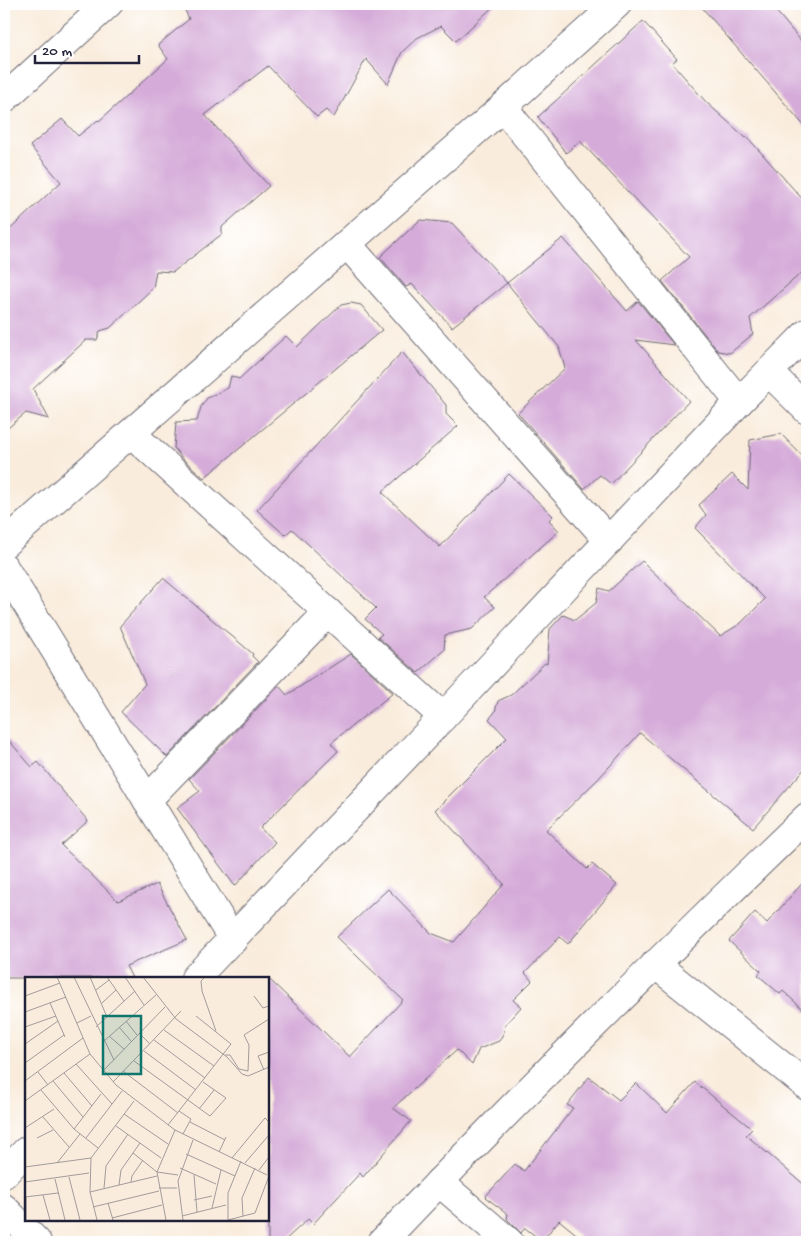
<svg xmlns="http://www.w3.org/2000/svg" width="811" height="1246" viewBox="0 0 811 1246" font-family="'Gochi Hand',sans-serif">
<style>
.building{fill:#d5acd9}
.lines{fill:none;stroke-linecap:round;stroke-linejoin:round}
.street-casing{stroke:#6d6973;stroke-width:30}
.street{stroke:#fff;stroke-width:28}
.inset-road{fill:none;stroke:#a39b9c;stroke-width:1}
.view{fill:#0f766e;fill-opacity:0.15;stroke:#0f766e;stroke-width:2.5}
.inset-edge{fill:none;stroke:#22223b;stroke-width:2.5}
</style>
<rect width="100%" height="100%" fill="#fff"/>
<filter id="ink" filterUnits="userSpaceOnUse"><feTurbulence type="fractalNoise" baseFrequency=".02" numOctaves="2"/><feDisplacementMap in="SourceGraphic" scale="10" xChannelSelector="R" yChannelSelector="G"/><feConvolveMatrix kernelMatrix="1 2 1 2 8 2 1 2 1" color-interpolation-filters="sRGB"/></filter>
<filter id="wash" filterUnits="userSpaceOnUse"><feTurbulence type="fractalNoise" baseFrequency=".0096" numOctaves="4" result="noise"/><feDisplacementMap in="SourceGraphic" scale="20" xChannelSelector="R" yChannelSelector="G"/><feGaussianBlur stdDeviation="1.12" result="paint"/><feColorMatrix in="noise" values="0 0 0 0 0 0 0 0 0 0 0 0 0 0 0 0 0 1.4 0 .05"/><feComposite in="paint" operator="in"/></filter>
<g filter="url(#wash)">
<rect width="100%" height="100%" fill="#f9ecdc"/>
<g id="blocks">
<g class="building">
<polygon points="182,4 496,4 456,41 441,26 417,38 402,52 388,84 366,59 334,117 326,110 317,117 268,66 205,115 269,186 222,227 222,234 173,272 156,271 153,288 110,328 100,331 97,340 86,340 33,389 49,419 26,413 4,431 4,235 61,182 30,146 62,119 78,136 98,120 99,121 168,59 158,45 189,19"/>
<polygon points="699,4 770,4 807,48 807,129"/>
<polygon points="643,21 677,59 672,63 706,102 746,138 747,137 807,204 807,268 750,318 753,334 730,353 718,351 662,281 689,257 580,141 566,153 538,117"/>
<polygon points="420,220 452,223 507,283 452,327 412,284 406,287 380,257"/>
<polygon points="563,238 627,311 638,301 674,345 636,340 689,401 611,484 600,475 584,489 518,413 565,368 559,347 507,283"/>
<polygon points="351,303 361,305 382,330 204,478 183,459 174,448 176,422 197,421 201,407 207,398 228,388 231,376 239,379 286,336 297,347 341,305"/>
<polygon points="402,352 446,405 446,414 458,426 382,492 440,547 509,474 553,516 549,520 559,531 484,597 495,607 472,629 445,635 444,650 418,673 378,637 382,634 365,619 376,608 292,529 285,535 257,510"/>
<polygon points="781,434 807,461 807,766 753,828 640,733 599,778 546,830 587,869 592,864 617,885 568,944 560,937 525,973 532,981 513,1000 521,1007 505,1025 504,1032 499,1041 479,1049 472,1065 457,1050 393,1108 411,1121 363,1177 360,1173 313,1224 308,1219 283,1242 268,1242 268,978 350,1057 403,1000 337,937 388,889 431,933 454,942 504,884 435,810 507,738 489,719 495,712 498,701 511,695 545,663 547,664 550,629 563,615 575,620 596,603 599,588 609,591 642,561 720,636 740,624 765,599 695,528 706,515 699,505 732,474 748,490 750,440"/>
<polygon points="163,578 253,654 252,656 258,662 167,757 121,712 145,684 120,626"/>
<polygon points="351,654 393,693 331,743 338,751 260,828 275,842 235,886 177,808 200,791 189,779 279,686 287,695"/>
<polygon points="4,735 32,767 38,762 88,821 61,845 118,901 157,884 187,940 126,966 132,978 4,978"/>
<polygon points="807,878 807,1013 783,991 780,994 758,975 761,971 729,941 755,912 767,923"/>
<polygon points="589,1077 619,1100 636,1083 667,1113 695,1082 752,1129 746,1135 807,1187 807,1242 586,1242 559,1220 542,1241 525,1228 521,1233 507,1219 508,1214 485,1197 515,1164 524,1171 573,1108 567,1105"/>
</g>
</g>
</g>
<g filter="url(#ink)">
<use href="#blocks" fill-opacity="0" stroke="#6d6973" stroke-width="1"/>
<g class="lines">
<g class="street-casing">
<g id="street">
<polyline points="4,99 108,4"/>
<polyline points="503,107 739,402"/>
<polyline points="347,244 609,541"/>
<polyline points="769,372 807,410"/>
<polyline points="131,433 443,717"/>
<polyline points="4,544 503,107 617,4"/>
<polyline points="4,567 233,940"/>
<polyline points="147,800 328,612"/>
<polyline points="655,964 807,1086"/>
<polyline points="195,978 443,717 739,402 807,333"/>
<polyline points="4,1174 26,1151"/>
<polyline points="439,1182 509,1242"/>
<polyline points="4,1208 37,1242"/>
<path d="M 382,1242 C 520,1096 663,956 807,817"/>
</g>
</g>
<use href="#street" class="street"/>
</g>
</g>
<g transform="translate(25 977)">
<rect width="244" height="244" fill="#f9ecdc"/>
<path class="inset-road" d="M 32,0 L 65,77 L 91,108 L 150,153 L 242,198M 49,0 L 89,83M 65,0 L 82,40M 82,0 L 99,24M 100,0 L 119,28M 118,0 L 151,42 L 202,80 L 217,97 L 223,99 L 244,90M 180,0 L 176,4 L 177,14 L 191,54M 71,13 L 84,3M 0,19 L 35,6M 229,19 L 238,31 L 244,29M 25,26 L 40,60M 77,26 L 91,13M 0,35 L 41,20M 101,44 L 112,58M 52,46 L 66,39M 0,50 L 31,39M 71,50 L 110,14M 94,50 L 106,64M 139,53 L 189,89M 114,56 L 125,67M 84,59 L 99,72M 129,63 L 180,101M 78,65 L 131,18M 0,67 L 33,44M 119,74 L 171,113M 200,78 L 205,78 L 214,92 L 223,94 L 224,68 L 219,58 L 244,42M 109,84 L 185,139 L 201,121 L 178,105M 0,86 L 39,58M 51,87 L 87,127M 239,93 L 233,79 L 244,75M 98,94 L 153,136M 13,95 L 23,108M 77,95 L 140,30M 39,96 L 67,129M 0,104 L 58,61M 28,104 L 58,140M 88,105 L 156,34M 16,113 L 49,152 L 73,171M 0,124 L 65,77M 174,132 L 189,113M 154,134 L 166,142 L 158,157M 99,137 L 143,167M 18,140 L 44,170M 165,145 L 200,163M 143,148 L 206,67 L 171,39M 91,149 L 136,181M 0,151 L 29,132M 49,152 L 76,117M 12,161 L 28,153M 61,161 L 97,114M 194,175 L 201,160M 108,176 L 132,195 L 153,198M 161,177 L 210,199M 207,181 L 240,141 L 244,145M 32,186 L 55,157M 220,186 L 244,158M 0,190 L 66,181M 155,191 L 191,207M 234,193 L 244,180M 169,198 L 172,235M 44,200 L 55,243M 30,202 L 40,243M 0,205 L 64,196M 106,205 L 107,199 L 118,183M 94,208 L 96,193 L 115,166M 79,211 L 81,189 L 103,157M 134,211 L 152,211M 65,215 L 132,199M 18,218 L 25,243M 0,220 L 33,216M 1,220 L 1,243M 169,223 L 187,219M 83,226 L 88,243M 68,230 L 134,214M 187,231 L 196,193M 157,239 L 201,228M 218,239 L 217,221 L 230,191M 87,241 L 137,228M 72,243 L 65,215 L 66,181 L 109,124M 141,243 L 132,195 L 150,153M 158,243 L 153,204 L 168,163M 203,243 L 203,216 L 216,184M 203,243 L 230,236 L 244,199"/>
<path class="view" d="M 78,39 L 116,39 L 116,97 L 78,97 Z"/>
<rect width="244" height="244" class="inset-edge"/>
</g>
<rect width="811" height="1246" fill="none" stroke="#fff" stroke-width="20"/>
<path d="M35 55v8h104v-8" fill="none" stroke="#22223b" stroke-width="2.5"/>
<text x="42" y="55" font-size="15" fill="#22223b" stroke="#ffffff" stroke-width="4" paint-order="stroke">20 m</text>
</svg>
